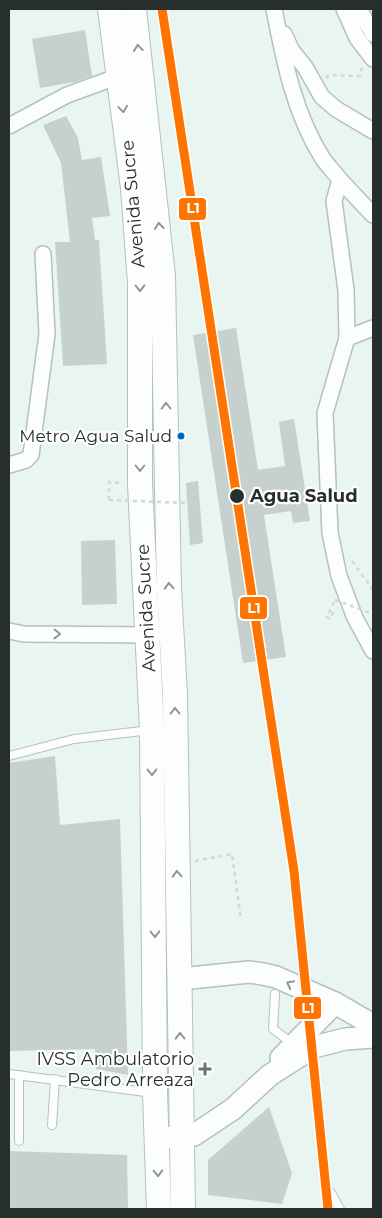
<svg xmlns="http://www.w3.org/2000/svg" width="382" height="1218" viewBox="0 0 382 1218" font-family="Montserrat,sans-serif">
<style>
.building{fill:#c6d1ce}
.lines{fill:none;stroke-linecap:round;stroke-linejoin:round}
.lane-casing{stroke:#b6c0bd;stroke-width:10}
.street-casing{stroke:#b6c0bd;stroke-width:18}
.secondary-casing{stroke:#b6c0bd;stroke-width:24}
.primary-casing{stroke:#b6c0bd;stroke-width:26}
.path{stroke:#d4d7d7;stroke-width:2.5;stroke-dasharray:4 4;stroke-linecap:butt}
.lane{stroke:#fcfefd;stroke-width:8}
.street{stroke:#fcfefd;stroke-width:15}
.secondary{stroke:#fcfefd;stroke-width:21}
.primary{stroke:#fcfefd;stroke-width:24}
.path-bridge{stroke:#d4d7d7;stroke-width:2.5;stroke-dasharray:4 4;stroke-linecap:butt}
.metro-1-casing{stroke:#fff;stroke-width:12}
.metro-1{stroke:#ff7400;stroke-width:9}
.oneway{stroke:#929695}
.bus-dot{fill:#0065bd;stroke:#fff;stroke-width:2}
.stop-dot{fill:#272f2d;stroke:#fff;stroke-width:2}
.poi-dot{fill:#6b7472;stroke:#fff;stroke-width:2}
.labels{text-anchor:middle;stroke-width:4.5;stroke-linejoin:round;paint-order:stroke}
.bus-label{font-size:17px;fill:#272f2d;stroke:#fff;text-anchor:end}
.street-label{font-size:18px;fill:#272f2d;stroke:#fff}
.stop-label{font-size:18px;font-weight:bold;fill:#272f2d;stroke:#fff;text-anchor:start}
.poi-label{font-size:18px;fill:#272f2d;stroke:#fff;text-anchor:end}
.line-badge{stroke:#fff;stroke-width:2}
.badge-label{font-size:14px;text-anchor:middle;font-weight:bold;fill:#fff}
</style>
<rect width="100%" height="100%" fill="#e8f5f1"/>
<g class="building">
<polygon points="85,30 92,76 75,82 40,88 32,39"/>
<polygon points="66,116 78,138 82,160 101,157 110,216 92,218 95,240 99,240 107,364 63,366 55,242 70,242 61,163 43,125"/>
<polygon points="236,328 258,470 285,466 279,422 294,419 310,521 293,523 291,511 264,515 286,657 243,663 193,335"/>
<polygon points="198,481 203,543 190,545 186,483"/>
<polygon points="115,540 117,604 82,605 81,541"/>
<polygon points="55,756 60,825 120,819 128,1075 96,1069 95,1049 9,1051 9,763"/>
<polygon points="269,1107 292,1173 282,1204 208,1195 208,1160"/>
<polygon points="9,1151 127,1155 128,1209 9,1209"/>
</g>
<g class="lines">
<g class="lane-casing">
<g id="lane">
<polyline points="9,756 74,739 150,730"/>
<polyline points="275,994 273,1029 292,1043"/>
<polyline points="9,1074 153,1093"/>
<polyline points="52,1125 55,1079"/>
<polyline points="19,1141 19,1075"/>
<polyline points="331,1193 340,1209"/>
</g>
</g>
<g class="street-casing">
<g id="street">
<path d="M 274,9 C 284,61 294,113 323,159 C 328,166 335,173 340,180 L 334,201 L 346,290 L 347,338 L 325,413 L 330,533 L 339,576 L 355,618 L 373,651"/>
<polyline points="344,9 357,38 373,59"/>
<polyline points="359,9 373,34"/>
<polyline points="284,34 292,51 305,67 322,97 336,109 373,131"/>
<polyline points="9,126 67,95 119,76"/>
<polyline points="340,180 373,215"/>
<polyline points="347,338 373,328"/>
<polyline points="9,465 26,460 31,455 47,334 43,254"/>
<polyline points="9,631 24,634 154,635"/>
</g>
</g>
<g class="secondary-casing">
<g id="secondary">
<polyline points="180,979 249,972 263,974 276,977 335,1003 373,1025"/>
<polyline points="281,1058 335,1003"/>
<polyline points="157,1137 184,1138 194,1135 233,1109 270,1075 314,1047 345,1039 373,1037"/>
</g>
</g>
<g class="primary-casing">
<g id="primary">
<polyline points="110,9 133,188 140,283 140,484 152,730 155,1093 159,1209"/>
<polyline points="134,9 163,276 169,589 175,695 183,1209"/>
</g>
</g>
<g class="path">
<polyline points="326,78 329,75 360,76 362,67"/>
<polyline points="109,500 109,482 121,483"/>
<polyline points="352,561 373,590"/>
<polyline points="334,602 327,617 330,619 335,609"/>
<polyline points="195,861 232,854 241,920"/>
</g>
<use href="#lane" class="lane"/>
<use href="#street" class="street"/>
<use href="#secondary" class="secondary"/>
<use href="#primary" class="primary"/>
<g class="path-bridge">
<polyline points="109,500 187,503"/>
<polyline points="335,600 373,614"/>
</g>
<g class="metro-1-casing">
<polyline id="metro-1" points="162,9 294,871 328,1209"/>
</g>
<use href="#metro-1" class="metro-1"/>
</g>
<defs><path id="oneway-chevron" d="M-2-3.5L2.5 0L-2 3.5" fill="none" stroke-width="1.6" stroke-linecap="round" stroke-linejoin="round" transform="scale(1.25)"/></defs>
<g class="oneway">
<use href="#oneway-chevron" transform="translate(138 48) rotate(-96)"/>
<use href="#oneway-chevron" transform="translate(123 109) rotate(82)"/>
<use href="#oneway-chevron" transform="translate(159 226) rotate(-96)"/>
<use href="#oneway-chevron" transform="translate(140 288) rotate(89)"/>
<use href="#oneway-chevron" transform="translate(166 406) rotate(-91)"/>
<use href="#oneway-chevron" transform="translate(140 468) rotate(90)"/>
<use href="#oneway-chevron" transform="translate(169 586) rotate(-92)"/>
<use href="#oneway-chevron" transform="translate(57 634) rotate(1)"/>
<use href="#oneway-chevron" transform="translate(175 711) rotate(-91)"/>
<use href="#oneway-chevron" transform="translate(152 772) rotate(89)"/>
<use href="#oneway-chevron" transform="translate(177 874) rotate(-92)"/>
<use href="#oneway-chevron" transform="translate(155 934) rotate(89)"/>
<use href="#oneway-chevron" transform="translate(290 984) rotate(-153)"/>
<use href="#oneway-chevron" transform="translate(180 1036) rotate(-91)"/>
<use href="#oneway-chevron" transform="translate(158 1173) rotate(88)"/>
</g>
<circle class="bus-dot" cx="181" cy="436" r="4.5"/>
<circle class="stop-dot" cx="237" cy="496" r="8"/>
<path class="poi-dot" d="M202.5 1061.5h5v5h5v5h-5v5h-5v-5h-5v-5h5z"/>
<g class="labels">
<g class="bus-label">
<text x="172" y="442">Metro Agua Salud</text>
</g>
<g class="street-label">
<text transform="translate(133 204) rotate(-95)" y="6">Avenida Sucre</text>
<text transform="translate(146 608) rotate(-93)" y="6">Avenida Sucre</text>
</g>
<g class="stop-label">
<text x="250" y="502">Agua Salud</text>
</g>
<g class="poi-label">
<text x="194" y="1065">IVSS Ambulatorio<tspan x="194" dy="21">Pedro Arreaza</tspan></text>
</g>
</g>
<g class="line-badge">
<rect x="178" y="197" width="29" height="24" rx="5" fill="#ff7400"/>
<rect x="239" y="596" width="29" height="24" rx="5" fill="#ff7400"/>
<rect x="293" y="996" width="29" height="24" rx="5" fill="#ff7400"/>
</g>
<g class="badge-label">
<text x="193" y="213">L1</text>
<text x="254" y="613">L1</text>
<text x="308" y="1013">L1</text>
</g>
<rect width="382" height="1218" fill="none" stroke="#272f2d" stroke-width="20"/>
</svg>
